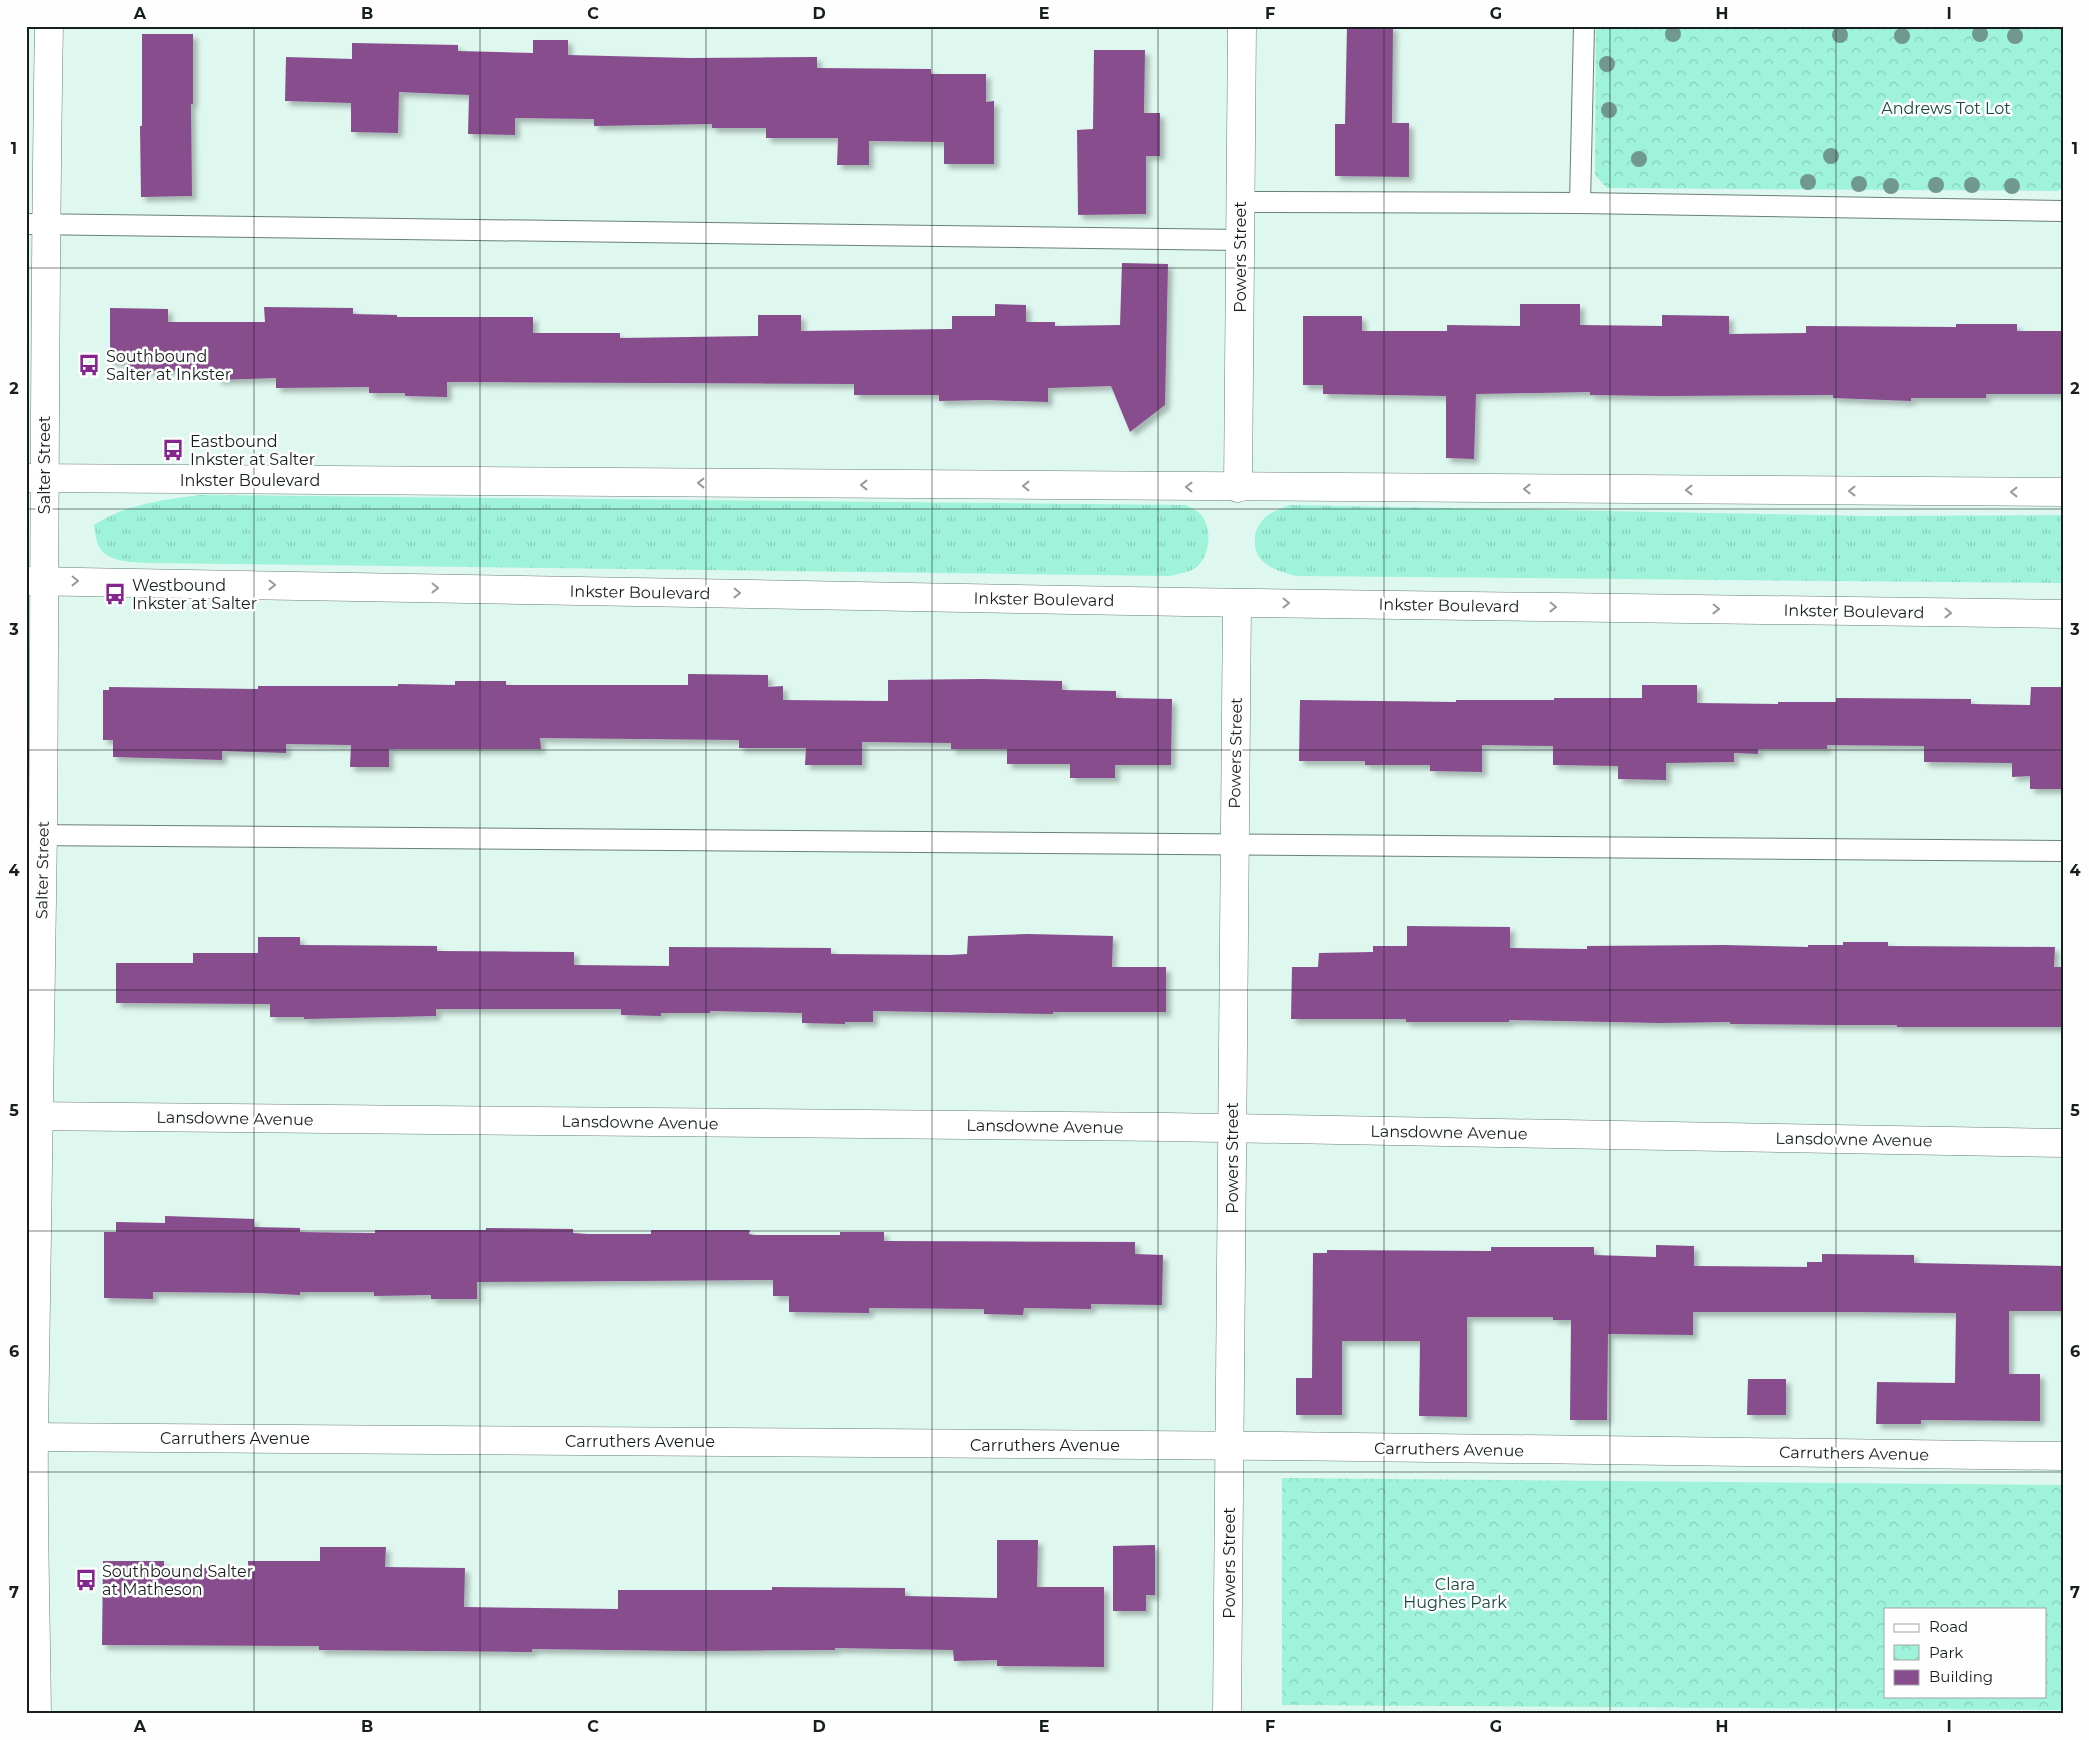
<svg xmlns="http://www.w3.org/2000/svg" width="2089" height="1740" viewBox="0 0 2089 1740" font-family="Montserrat,sans-serif">
<style>
.grass{fill:url(#grass-tufts)}
.park{fill:url(#park-crowns);fill-rule:evenodd}
.building{fill:#874d8d;filter:url(#shadow)}
.lines{fill:none;stroke-linecap:round;stroke-linejoin:round}
.service-casing{stroke:#698079;stroke-width:22}
.minor-casing{stroke:#698079;stroke-width:29}
.secondary-casing{stroke:#698079;stroke-width:29}
.service{stroke:#fff;stroke-width:20}
.minor{stroke:#fff;stroke-width:28}
.secondary{stroke:#fff;stroke-width:28}
.tree{fill:#71988e}
.oneway{stroke:#969a99}
.grid{fill:none;stroke:#161f1d;stroke-width:1;stroke-opacity:0.55}
.labels{text-anchor:middle;stroke-width:5;stroke-linejoin:round;paint-order:stroke}
.park-label{font-size:16px;fill:#174b3e;stroke:#fefefe}
.street-label{font-size:16px;fill:#161f1d;stroke:#fefefe}
.poi-label{font-size:16px;fill:#161f1d;stroke:#fefefe;text-anchor:start}
.neatline{fill:none;stroke:#161f1d;stroke-width:2}
.grid-label{font-size:16px;text-anchor:middle;font-weight:bold;fill:#161f1d}
</style>
<defs>
<pattern id="grass-tufts" width="24" height="20" patternUnits="userSpaceOnUse" patternTransform="scale(1.25)"><rect width="24" height="20" fill="#9ef3da"/><path d="M3 7l-1-3M5 7V3M7 7l1-3M15 17l-1-3M17 17v-4M19 17l1-3" fill="none" stroke="#87d0bb"/></pattern>
<pattern id="park-crowns" width="20" height="18" patternUnits="userSpaceOnUse" patternTransform="scale(1.25)"><rect width="20" height="18" fill="#9ef3da"/><path d="M2 6a3 3 0 1 1 6 0M12 15a3 3 0 1 1 6 0" fill="none" stroke="#87d0bb"/></pattern>
<filter id="shadow"><feDropShadow dx="4.5" dy="4.5" stdDeviation="2.5" flood-color="#0004"/></filter>
</defs>
<rect width="100%" height="100%" fill="#def7ef"/>
<g class="grass">
<path d="M 200,495 L 1186,505 C 1191,508 1199,511 1202,516 C 1214,532 1209,563 1190,571 C 1184,573 1176,574 1170,576 L 149,563 C 132,562 107,563 98,545 C 96,539 95,531 94,525 C 125,504 164,500 200,495 Z"/>
<path d="M 1289,505 L 1868,516 L 2063,515 L 2063,583 L 1296,576 C 1274,570 1253,564 1255,538 C 1255,529 1261,521 1268,515 C 1274,511 1283,508 1289,505 Z"/>
</g>
<g class="park">
<polygon points="1596,26 2063,26 2063,187 2058,191 1607,188 1595,175"/>
<path d="M 1282,1478 L 2063,1485 L 2063,1710 L 1282,1705 ZM 1885,1609 L 2045,1609 L 2045,1696 L 1885,1696 Z"/>
</g>
<g class="building">
<polygon points="1347,26 1393,26 1392,123 1409,123 1409,177 1335,176 1335,124 1345,124"/>
<polygon points="142,34 193,34 193,104 191,104 192,196 141,197 140,126 142,126"/>
<polygon points="533,40 568,40 568,55 689,58 817,57 817,68 931,69 931,74 986,74 986,102 994,101 994,164 944,164 944,142 869,141 869,165 837,165 838,138 766,138 766,128 712,128 712,124 594,126 594,119 515,118 515,135 468,134 469,95 399,92 398,133 351,132 351,103 285,101 286,57 352,59 352,43 458,45 458,51 533,53"/>
<polygon points="1094,50 1145,50 1144,113 1160,113 1160,156 1146,156 1146,214 1078,215 1077,130 1093,129"/>
<polygon points="1122,263 1168,264 1165,405 1130,432 1111,386 1048,388 1048,402 985,400 939,401 939,395 854,395 854,384 447,382 447,397 405,396 405,393 369,393 369,387 276,388 276,378 217,380 217,370 128,371 128,362 110,362 110,308 168,309 168,322 265,322 264,307 353,308 353,314 397,315 397,317 533,317 533,333 620,333 620,338 758,336 758,315 801,315 801,331 952,329 952,316 995,316 995,304 1026,305 1026,322 1055,322 1055,326 1120,325"/>
<polygon points="1520,304 1580,304 1580,325 1662,326 1662,315 1729,316 1729,334 1806,333 1806,326 1956,327 1956,324 2017,324 2017,331 2063,331 2063,394 1986,394 1986,398 1911,398 1911,401 1833,398 1833,395 1661,396 1590,395 1590,392 1476,394 1474,459 1446,458 1446,396 1323,394 1323,385 1303,385 1303,316 1362,316 1362,331 1447,331 1447,325 1520,326"/>
<polygon points="688,674 768,675 768,687 783,686 783,700 888,701 888,680 982,679 1062,681 1062,690 1116,691 1116,698 1172,699 1171,765 1115,765 1115,778 1070,778 1070,764 1007,764 1007,749 951,749 951,743 862,742 862,765 805,765 806,748 739,748 739,740 540,738 541,749 389,749 389,767 350,767 351,745 286,744 286,753 222,751 222,760 113,757 113,740 103,740 103,690 109,690 109,687 258,689 258,686 398,686 398,684 455,685 455,681 506,681 506,685 688,685"/>
<polygon points="1642,685 1697,685 1697,703 1778,704 1778,702 1836,702 1836,698 1971,699 1971,704 2030,705 2031,687 2063,687 2063,789 2030,789 2030,776 2012,777 2012,763 1924,762 1924,746 1827,745 1827,749 1758,749 1758,754 1734,753 1734,762 1666,763 1666,780 1618,779 1618,766 1553,765 1553,746 1482,745 1482,772 1430,771 1430,765 1365,765 1365,761 1299,761 1300,700 1456,702 1456,700 1554,700 1554,698 1642,698"/>
<polygon points="1407,926 1510,927 1510,948 1587,949 1587,946 1725,945 1808,947 1808,945 1843,945 1843,942 1888,942 1888,946 2055,947 2054,967 2063,967 2063,1027 1897,1027 1897,1025 1834,1025 1730,1024 1730,1022 1661,1023 1509,1020 1509,1022 1406,1022 1406,1019 1291,1019 1292,967 1318,967 1319,953 1373,952 1373,946 1407,946"/>
<polygon points="1028,934 1113,936 1112,967 1166,967 1166,1012 1053,1012 1053,1014 873,1011 873,1022 845,1022 845,1024 802,1023 802,1013 710,1011 710,1013 661,1013 661,1016 621,1015 621,1009 436,1009 436,1016 304,1019 304,1017 270,1017 270,1004 116,1003 116,963 193,963 193,953 258,953 258,937 300,937 300,945 437,946 437,951 574,952 574,965 669,966 669,947 831,948 831,954 949,955 967,954 968,936"/>
<polygon points="165,1216 254,1219 254,1227 300,1228 300,1232 375,1233 375,1230 486,1230 486,1228 573,1229 573,1233 588,1234 651,1234 651,1230 750,1230 749,1234 754,1235 840,1235 840,1232 884,1232 884,1241 1135,1242 1135,1254 1163,1255 1162,1305 1091,1304 1091,1309 1024,1308 1023,1315 984,1314 984,1309 869,1308 869,1313 789,1312 789,1296 773,1296 773,1280 477,1282 477,1299 431,1299 431,1295 374,1296 374,1292 300,1292 300,1295 260,1293 153,1292 153,1299 104,1298 104,1232 116,1232 116,1222 165,1223"/>
<polygon points="1656,1245 1694,1246 1694,1266 1807,1267 1807,1262 1822,1262 1822,1254 1914,1255 1914,1263 2063,1266 2063,1311 2009,1311 2009,1374 2040,1374 2040,1421 1921,1420 1921,1424 1876,1424 1877,1382 1955,1383 1956,1313 1850,1312 1693,1312 1693,1335 1608,1334 1607,1420 1570,1420 1571,1320 1553,1320 1553,1317 1467,1317 1467,1417 1419,1416 1420,1341 1342,1341 1342,1415 1296,1415 1296,1378 1312,1378 1313,1253 1327,1253 1327,1250 1491,1251 1491,1247 1594,1247 1594,1255 1656,1257"/>
<polygon points="1748,1379 1786,1379 1786,1415 1747,1415"/>
<polygon points="997,1540 1038,1540 1037,1587 1104,1587 1104,1667 997,1666 997,1660 954,1661 953,1650 835,1648 835,1650 691,1651 532,1649 532,1652 319,1650 319,1646 102,1645 103,1561 164,1561 164,1568 248,1568 248,1561 320,1561 320,1547 386,1547 385,1567 465,1568 464,1607 618,1609 618,1590 772,1590 772,1587 905,1588 905,1596 997,1598"/>
<polygon points="1155,1545 1155,1595 1146,1595 1146,1611 1113,1611 1113,1546"/>
</g>
<g class="lines">
<g class="service-casing">
<g id="service">
<polyline points="1240,202 1580,203 2063,211"/>
<polyline points="1580,203 1584,26"/>
<polyline points="26,224 1240,240"/>
<polyline points="26,835 2063,851"/>
</g>
</g>
<g class="minor-casing">
<g id="minor">
<polyline points="1238,488 1242,26"/>
<polyline points="26,1116 1167,1127 2063,1143"/>
<polyline points="26,1437 1280,1446 2063,1456"/>
<polyline points="1227,1714 1237,603"/>
</g>
</g>
<g class="secondary-casing">
<g id="secondary">
<polyline points="26,478 2063,492"/>
<polyline points="26,581 1186,602 2063,614"/>
<path d="M 37,1714 C 36,1621 33,1527 34,1434 C 36,1233 41,1033 43,832 C 45,563 44,295 49,26"/>
</g>
</g>
<use href="#service" class="service"/>
<use href="#minor" class="minor"/>
<use href="#secondary" class="secondary"/>
</g>
<g class="tree">
<circle cx="1673" cy="34" r="8"/>
<circle cx="1980" cy="34" r="8"/>
<circle cx="1840" cy="35" r="8"/>
<circle cx="1902" cy="36" r="8"/>
<circle cx="2015" cy="36" r="8"/>
<circle cx="1607" cy="64" r="8"/>
<circle cx="1609" cy="110" r="8"/>
<circle cx="1831" cy="156" r="8"/>
<circle cx="1639" cy="159" r="8"/>
<circle cx="1808" cy="182" r="8"/>
<circle cx="1859" cy="184" r="8"/>
<circle cx="1936" cy="185" r="8"/>
<circle cx="1972" cy="185" r="8"/>
<circle cx="1891" cy="186" r="8"/>
<circle cx="2012" cy="186" r="8"/>
</g>
<defs><path id="oneway-chevron" d="M-2-3.5L2.5 0L-2 3.5" fill="none" stroke-width="1.6" stroke-linecap="round" stroke-linejoin="round" transform="scale(1.25)"/></defs>
<g class="oneway">
<use href="#oneway-chevron" transform="translate(701 483) rotate(-180)"/>
<use href="#oneway-chevron" transform="translate(864 485) rotate(-180)"/>
<use href="#oneway-chevron" transform="translate(1026 486) rotate(-180)"/>
<use href="#oneway-chevron" transform="translate(1189 487) rotate(-179)"/>
<use href="#oneway-chevron" transform="translate(1527 489) rotate(-180)"/>
<use href="#oneway-chevron" transform="translate(1689 490) rotate(-180)"/>
<use href="#oneway-chevron" transform="translate(1852 491) rotate(-180)"/>
<use href="#oneway-chevron" transform="translate(2014 492) rotate(-180)"/>
<use href="#oneway-chevron" transform="translate(75 581) rotate(1)"/>
<use href="#oneway-chevron" transform="translate(272 585) rotate(1)"/>
<use href="#oneway-chevron" transform="translate(435 588) rotate(1)"/>
<use href="#oneway-chevron" transform="translate(737 593) rotate(1)"/>
<use href="#oneway-chevron" transform="translate(1286 603) rotate(1)"/>
<use href="#oneway-chevron" transform="translate(1553 607) rotate(1)"/>
<use href="#oneway-chevron" transform="translate(1716 609) rotate(1)"/>
<use href="#oneway-chevron" transform="translate(1948 613) rotate(1)"/>
</g>
<path class="grid" d="M 254,26 L 254,1714M 480,26 L 480,1714M 706,26 L 706,1714M 932,26 L 932,1714M 1158,26 L 1158,1714M 1384,26 L 1384,1714M 1610,26 L 1610,1714M 1836,26 L 1836,1714M 26,268 L 2063,268M 26,509 L 2063,509M 26,750 L 2063,750M 26,990 L 2063,990M 26,1231 L 2063,1231M 26,1472 L 2063,1472"/>
<defs>
<g id="bus-bare" transform="scale(1.725)"><path d="M-5-6H5V4H4V6H2V4H-2V6H-4V4H-5ZM-3.5-4V0h7V-4ZM-3.5 1.2v1.5H-2V1.2ZM2 1.2v1.5H3.5V1.2Z" fill="#852690" stroke="#fefefe" stroke-width="2.5" paint-order="stroke"/></g>
</defs>
<g fill-rule="evenodd">
<use href="#bus-bare" x="89" y="365"/>
<use href="#bus-bare" x="173" y="450"/>
<use href="#bus-bare" x="115" y="594"/>
<use href="#bus-bare" x="86" y="1580"/>
</g>
<g class="labels">
<g class="park-label">
<text x="1946" y="114">Andrews Tot Lot</text>
<text x="1455" y="1590">Clara<tspan x="1455" dy="18">Hughes Park</tspan></text>
</g>
<g class="street-label">
<text transform="translate(1240 257) rotate(-90)" y="6">Powers Street</text>
<text transform="translate(44 465) rotate(-90)" y="6">Salter Street</text>
<text x="250" y="486">Inkster Boulevard</text>
<text transform="translate(640 592) rotate(1)" y="6">Inkster Boulevard</text>
<text transform="translate(1044 599) rotate(1)" y="6">Inkster Boulevard</text>
<text transform="translate(1449 605) rotate(1)" y="6">Inkster Boulevard</text>
<text transform="translate(1854 611) rotate(1)" y="6">Inkster Boulevard</text>
<text transform="translate(1235 753) rotate(-89)" y="6">Powers Street</text>
<text transform="translate(42 870) rotate(-89)" y="6">Salter Street</text>
<text transform="translate(235 1118) rotate(1)" y="6">Lansdowne Avenue</text>
<text transform="translate(640 1122) rotate(1)" y="6">Lansdowne Avenue</text>
<text transform="translate(1045 1126) rotate(1)" y="6">Lansdowne Avenue</text>
<text transform="translate(1449 1132) rotate(1)" y="6">Lansdowne Avenue</text>
<text transform="translate(1854 1139) rotate(1)" y="6">Lansdowne Avenue</text>
<text transform="translate(1232 1158) rotate(-90)" y="6">Powers Street</text>
<text x="235" y="1444">Carruthers Avenue</text>
<text x="640" y="1447">Carruthers Avenue</text>
<text x="1045" y="1451">Carruthers Avenue</text>
<text transform="translate(1449 1449) rotate(1)" y="6">Carruthers Avenue</text>
<text transform="translate(1854 1453) rotate(1)" y="6">Carruthers Avenue</text>
<text transform="translate(1229 1563) rotate(-90)" y="6">Powers Street</text>
</g>
<g class="poi-label">
<text x="106" y="362">Southbound<tspan x="106" dy="18">Salter at Inkster</tspan></text>
<text x="190" y="447">Eastbound<tspan x="190" dy="18">Inkster at Salter</tspan></text>
<text x="132" y="591">Westbound<tspan x="132" dy="18">Inkster at Salter</tspan></text>
<text x="102" y="1577">Southbound Salter<tspan x="102" dy="18">at Matheson</tspan></text>
</g>
</g>
<rect width="2089" height="1740" fill="none" stroke="#fefefe" stroke-width="55"/>
<rect x="1884" y="1608" width="162" height="90" fill="#fefefe" stroke="#a1a5a4"/>
<rect x="1894" y="1624" width="25" height="8" fill="#ffffff" stroke="#a1a5a4"/>
<text x="1929" y="1632" font-size="15" fill="#161f1d">Road</text>
<rect x="1894" y="1645" width="25" height="15" fill="url(#park-crowns)" stroke="#a1a5a4"/>
<text x="1929" y="1658" font-size="15" fill="#161f1d">Park</text>
<rect x="1894" y="1670" width="25" height="15" fill="#874d8d" stroke="#a1a5a4"/>
<text x="1929" y="1682" font-size="15" fill="#161f1d">Building</text>
<rect x="28" y="28" width="2034" height="1684" class="neatline"/>
<g class="grid-label">
<text x="140" y="19">A</text>
<text x="367" y="19">B</text>
<text x="593" y="19">C</text>
<text x="819" y="19">D</text>
<text x="1044" y="19">E</text>
<text x="1270" y="19">F</text>
<text x="1496" y="19">G</text>
<text x="1722" y="19">H</text>
<text x="1949" y="19">I</text>
<text x="14" y="154">1</text>
<text x="2075" y="154">1</text>
<text x="14" y="394">2</text>
<text x="2075" y="394">2</text>
<text x="14" y="635">3</text>
<text x="2075" y="635">3</text>
<text x="14" y="876">4</text>
<text x="2075" y="876">4</text>
<text x="14" y="1116">5</text>
<text x="2075" y="1116">5</text>
<text x="14" y="1357">6</text>
<text x="2075" y="1357">6</text>
<text x="14" y="1598">7</text>
<text x="2075" y="1598">7</text>
<text x="140" y="1732">A</text>
<text x="367" y="1732">B</text>
<text x="593" y="1732">C</text>
<text x="819" y="1732">D</text>
<text x="1044" y="1732">E</text>
<text x="1270" y="1732">F</text>
<text x="1496" y="1732">G</text>
<text x="1722" y="1732">H</text>
<text x="1949" y="1732">I</text>
</g>
</svg>
